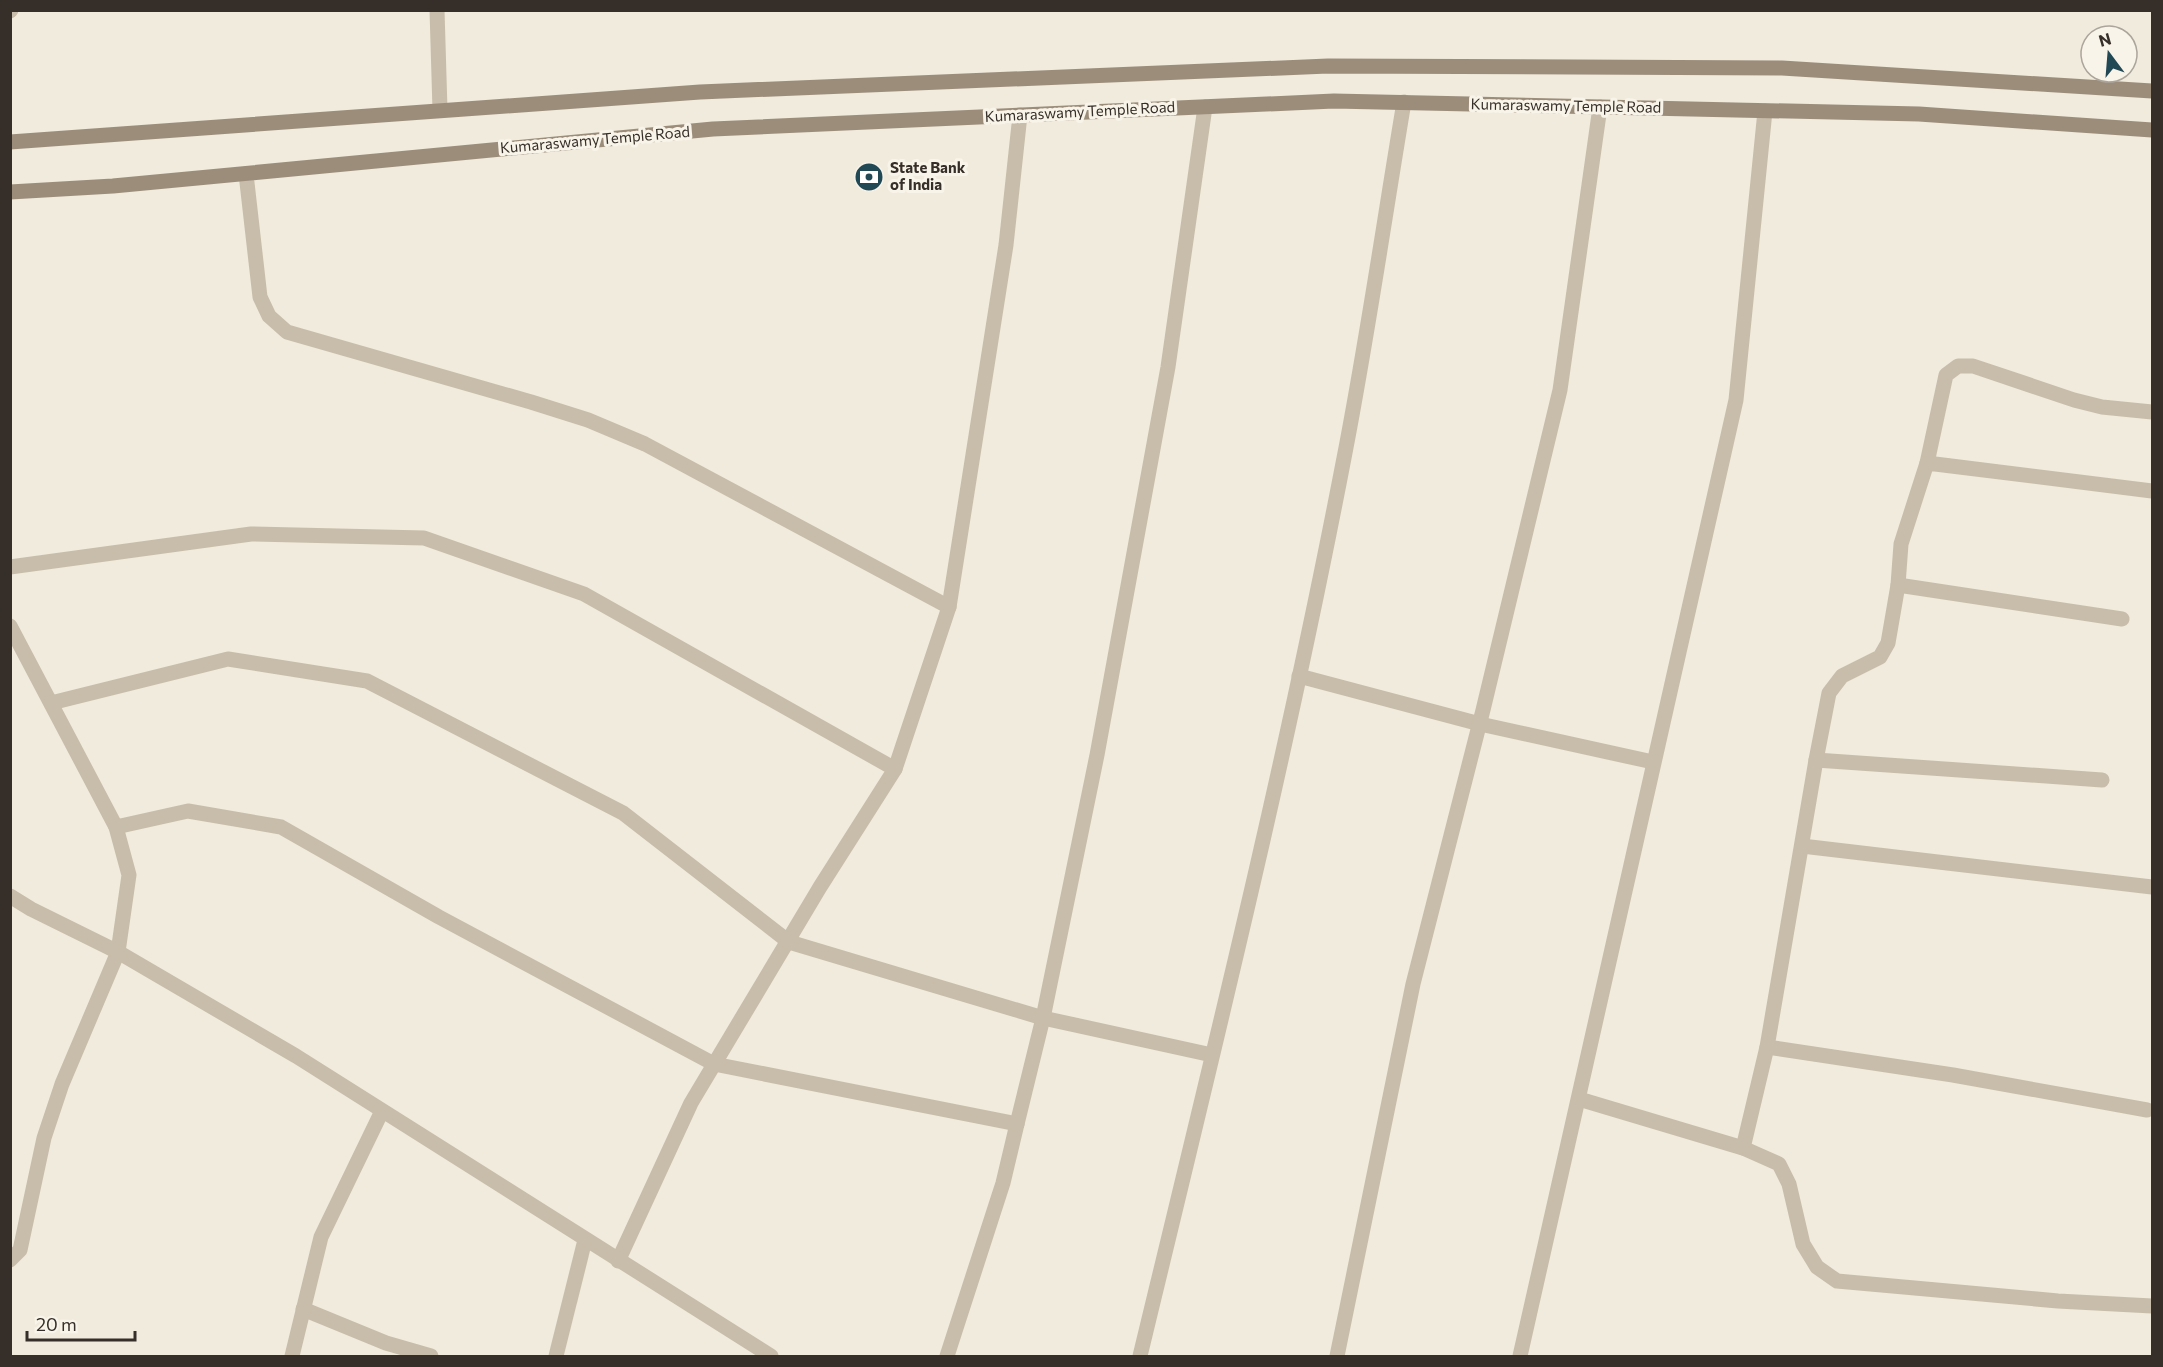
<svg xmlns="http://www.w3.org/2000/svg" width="2163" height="1367" viewBox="0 0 2163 1367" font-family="Commissioner,sans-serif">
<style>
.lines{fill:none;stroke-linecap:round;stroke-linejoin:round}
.service{stroke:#c8bdaa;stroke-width:15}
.minor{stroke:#c8bdaa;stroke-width:15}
.tertiary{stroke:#c8bdaa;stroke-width:15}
.secondary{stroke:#9c8d7b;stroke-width:15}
.labels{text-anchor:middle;stroke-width:6;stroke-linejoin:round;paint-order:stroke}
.street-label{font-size:15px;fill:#362f29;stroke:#f9f4e9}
.poi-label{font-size:15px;font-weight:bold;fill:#362f29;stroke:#f9f4e9;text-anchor:start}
</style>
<rect width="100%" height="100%" fill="#f1ebdd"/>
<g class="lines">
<polyline class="service" points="437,10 440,110"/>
<g class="minor">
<polyline points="10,11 11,10"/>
<polyline points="246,174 260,297 269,316 287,332 531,402 588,420 645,444 949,607"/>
<polyline points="1927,463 1946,375 1958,366 1973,366 2074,400 2102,407 2152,412"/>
<polyline points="10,567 251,534 424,538 584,594 895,769 820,887 691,1103 618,1261"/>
<polyline points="1898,585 2122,619"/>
<polyline points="10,626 116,827 129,875 118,952 62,1084 44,1138 20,1250 10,1260"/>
<polyline points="1299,676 1480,724 1653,762"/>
<polyline points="51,703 228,659 367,681 623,813 789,942 1043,1018 1212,1055"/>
<polyline points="1816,760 1829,693 1842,676 1880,657 1888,643 1898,585 1901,544 1927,463 2152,491"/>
<polyline points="895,769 949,607 1006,245 1020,115"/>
<polyline points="116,827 188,811 281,827 439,917 714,1064 1017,1124 1003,1183 947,1356"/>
<polyline points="1802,846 2152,887"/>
<polyline points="1767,1047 1953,1075 2147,1110"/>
<polyline points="1579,1099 1743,1148 1779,1164 1789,1184 1803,1244 1817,1267 1837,1281 2058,1301 2152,1306"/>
<polyline points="1017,1124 1043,1018 1097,755 1168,367 1205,107"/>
<polyline points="1743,1148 1767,1047 1816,760 2102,780"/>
<polyline points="303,1309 386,1343 431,1356"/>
<polyline points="292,1356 321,1237 382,1111"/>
<polyline points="556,1356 585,1240"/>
<path d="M 1140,1356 C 1212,1058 1286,760 1344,458 C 1367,340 1384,221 1404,102"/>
<polyline points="1337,1356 1413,984 1483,710 1560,390 1600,107"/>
<polyline points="1520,1356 1736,400 1765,111"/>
</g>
<polyline class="tertiary" points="10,896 31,909 118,952 296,1056 771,1356"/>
<g class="secondary">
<polyline points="10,142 700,92 1328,66 1782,68 2152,91"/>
<polyline points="10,192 113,186 713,129 1334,101 1919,114 2152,130"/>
</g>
</g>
<defs>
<g id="bank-disc" transform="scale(1.5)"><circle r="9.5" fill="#214855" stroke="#f9f4e9"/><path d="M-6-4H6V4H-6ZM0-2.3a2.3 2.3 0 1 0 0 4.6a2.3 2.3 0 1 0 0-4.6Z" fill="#fff"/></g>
</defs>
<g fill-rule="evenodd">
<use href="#bank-disc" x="869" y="177"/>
</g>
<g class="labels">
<g class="street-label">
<text transform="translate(1566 106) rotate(1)" y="5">Kumaraswamy Temple Road</text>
<text transform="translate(1080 112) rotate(-3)" y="5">Kumaraswamy Temple Road</text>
<text transform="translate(595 140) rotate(-5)" y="5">Kumaraswamy Temple Road</text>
</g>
<g class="poi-label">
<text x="890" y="173">State Bank<tspan x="890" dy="17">of India</tspan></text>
</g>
</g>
<rect width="2163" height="1367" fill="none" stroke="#362f29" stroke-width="24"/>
<g transform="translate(2109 54) rotate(344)"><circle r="28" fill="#f9f4e9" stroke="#aba59c" stroke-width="1.5"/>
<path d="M0-4.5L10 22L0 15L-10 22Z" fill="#214855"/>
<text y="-9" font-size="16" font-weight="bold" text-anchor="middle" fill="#362f29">N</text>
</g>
<path d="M27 1331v9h108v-9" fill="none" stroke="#362f29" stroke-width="3"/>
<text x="36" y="1331" font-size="18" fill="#362f29" stroke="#f9f4e9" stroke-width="4.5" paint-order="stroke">20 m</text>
</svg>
